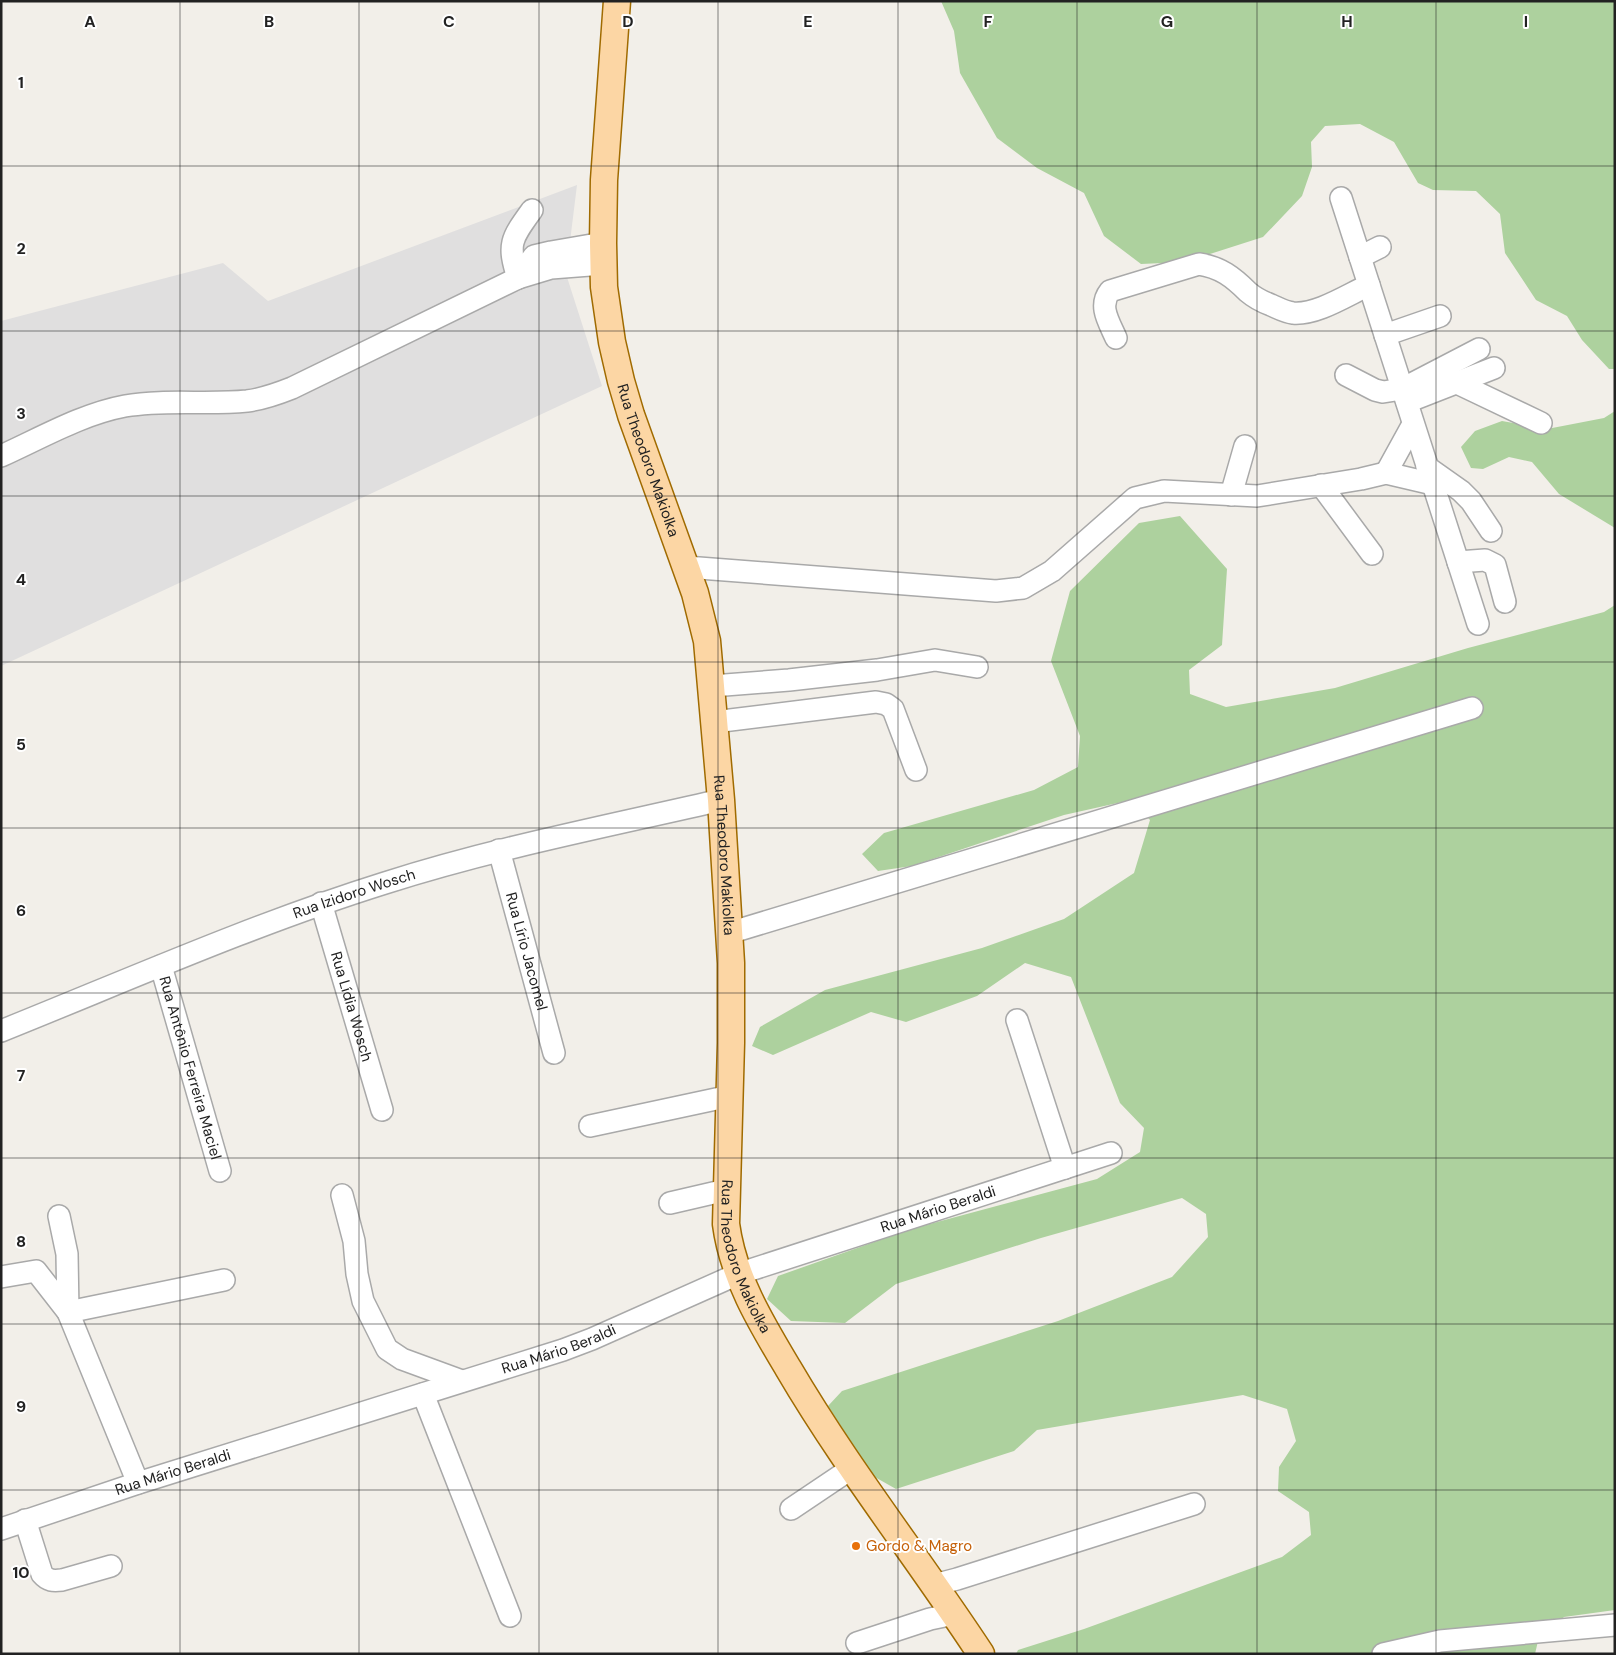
<svg xmlns="http://www.w3.org/2000/svg" width="1616" height="1655" viewBox="0 0 1616 1655" font-family="'DM Sans',sans-serif">
<style>
.residential{fill:#e0dfdf}
.forest{fill:#add19e}
.lines{fill:none;stroke-linecap:round;stroke-linejoin:round}
.minor-casing{stroke:#a9a9a9;stroke-width:24}
.major-casing{stroke:#a06b00;stroke-width:29}
.minor{stroke:#fff;stroke-width:21}
.major{stroke:#fcd6a4;stroke-width:26}
.grid{fill:none;stroke:#222;stroke-width:1;stroke-opacity:0.55}
.food-dot{fill:#e8710a;stroke:#fff;stroke-width:2}
.labels{text-anchor:middle;stroke-width:4;stroke-linejoin:round;paint-order:stroke}
.street-label{font-size:15px;fill:#222;stroke:#fff}
.food-label{font-size:15px;fill:#c56008;stroke:#fff;text-anchor:start}
.grid-label{font-size:16px;text-anchor:middle;font-weight:bold;fill:#222;stroke:#fff;stroke-width:4;stroke-linejoin:round;paint-order:stroke}
</style>
<rect width="100%" height="100%" fill="#f2efe9"/>
<polygon class="residential" points="577,185 566,274 602,386 1,666 1,321 223,263 268,301"/>
<g class="forest">
<polygon points="941,1 1615,1 1615,369 1609,369 1582,340 1567,316 1536,300 1505,253 1500,214 1476,191 1433,190 1418,183 1394,142 1360,124 1325,126 1311,142 1312,167 1302,196 1263,237 1185,262 1141,264 1104,236 1084,193 1037,168 997,138 960,73 954,31"/>
<polygon points="1615,411 1615,528 1559,494 1532,462 1509,457 1483,469 1471,468 1461,447 1475,431 1502,421 1547,429 1604,418"/>
<polygon points="1180,516 1227,569 1222,645 1189,670 1190,694 1226,707 1335,688 1468,648 1604,612 1615,605 1615,1610 1564,1617 1538,1641 1535,1654 1016,1654 1018,1650 1084,1629 1282,1557 1311,1535 1309,1512 1278,1491 1279,1467 1296,1441 1287,1409 1243,1395 1037,1430 1014,1451 896,1489 873,1476 828,1406 842,1391 1058,1321 1172,1277 1208,1237 1206,1214 1182,1198 1041,1238 896,1284 845,1323 791,1321 767,1299 778,1276 911,1229 1097,1179 1140,1152 1144,1128 1120,1103 1071,977 1025,963 977,996 906,1022 871,1012 773,1055 752,1046 760,1027 825,990 982,948 1064,919 1134,873 1150,820 1131,800 1064,815 912,866 878,871 862,854 884,833 1034,790 1078,767 1080,736 1051,661 1070,591 1139,523"/>
</g>
<g class="lines">
<g class="minor-casing">
<g id="minor">
<polyline points="1341,198 1478,624"/>
<polyline points="1360,257 1380,247"/>
<polyline points="518,278 534,256 551,252 603,243"/>
<path d="M 518,278 C 507,244 511,239 532,210"/>
<polyline points="1385,335 1440,316"/>
<path d="M 1116,338 C 1109,322 1098,306 1110,291 L 1199,264 C 1220,267 1233,277 1248,292 C 1255,298 1263,302 1271,305 C 1278,308 1285,312 1293,313 C 1317,315 1347,295 1369,285"/>
<polyline points="1346,375 1375,390 1383,392 1402,389 1479,349"/>
<polyline points="1457,383 1541,423"/>
<polyline points="1407,402 1494,368"/>
<path d="M 1,456 C 41,438 82,414 125,406 C 165,399 207,405 247,401 C 263,399 277,394 292,388 L 518,278 L 551,268 L 603,264"/>
<polyline points="1427,467 1461,491 1471,501 1491,531"/>
<polyline points="1386,473 1413,424"/>
<polyline points="1321,485 1372,554"/>
<polyline points="1231,495 1245,446"/>
<polyline points="1458,562 1485,560 1495,565 1505,602"/>
<polyline points="686,567 996,591 1023,588 1052,571 1135,498 1164,491 1257,496 1361,479 1386,473 1433,484"/>
<polyline points="712,686 789,680 877,670 935,660 977,667"/>
<polyline points="714,722 876,702 886,704 893,709 916,770"/>
<path id="s1" d="M 499,850 L 554,1053"/>
<path id="s2" d="M 321,903 L 382,1110"/>
<polyline points="729,933 1472,708"/>
<path id="s3" d="M 161,966 L 220,1171"/>
<polyline points="1017,1020 1065,1168"/>
<path id="s4" d="M 1,1031 C 128,980 254,924 385,883 C 495,848 608,826 721,800"/>
<polyline points="590,1126 730,1096"/>
<polyline points="342,1195 354,1241 357,1274 363,1301 387,1349 402,1359 462,1381"/>
<polyline points="670,1203 726,1190"/>
<polyline points="59,1216 67,1254 68,1312"/>
<polyline points="1,1277 36,1271 68,1312 138,1483"/>
<polyline points="68,1312 224,1280"/>
<polyline points="423,1394 510,1616"/>
<polyline points="791,1509 852,1468"/>
<path d="M 25,1520 L 42,1574 C 48,1581 53,1581 62,1580 L 111,1566"/>
<path id="s5" d="M 1,1529 L 138,1483 L 563,1350 L 592,1339 L 738,1274 L 1111,1153"/>
<polyline points="934,1585 957,1579 1194,1504"/>
<polyline points="857,1643 930,1619 954,1614"/>
<polyline points="1383,1654 1440,1641 1615,1625"/>
</g>
</g>
<g class="major-casing">
<g id="major">
<path id="s6" d="M 617,1 L 604,180 L 603,243 L 604,287 L 612,342 L 621,381 L 631,415 L 695,593 L 707,641 L 721,800 L 731,963 L 731,1043 L 726,1224 C 733,1277 761,1323 788,1368 C 846,1467 918,1558 981,1654"/>
</g>
</g>
<use href="#minor" class="minor"/>
<use href="#major" class="major"/>
</g>
<path class="grid" d="M 180,1 L 180,1654M 359,1 L 359,1654M 539,1 L 539,1654M 718,1 L 718,1654M 898,1 L 898,1654M 1077,1 L 1077,1654M 1257,1 L 1257,1654M 1436,1 L 1436,1654M 1,166 L 1615,166M 1,331 L 1615,331M 1,496 L 1615,496M 1,662 L 1615,662M 1,828 L 1615,828M 1,993 L 1615,993M 1,1158 L 1615,1158M 1,1324 L 1615,1324M 1,1490 L 1615,1490"/>
<circle class="food-dot" cx="856" cy="1546" r="5"/>
<g class="labels">
<g class="street-label">
<text dy="5" stroke="none"><textPath href="#s6" startOffset="466">Rua Theodoro Makiolka</textPath></text>
<text dy="5" stroke="none"><textPath href="#s6" startOffset="871">Rua Theodoro Makiolka</textPath></text>
<text dy="5" stroke="none"><textPath href="#s4" startOffset="379">Rua Izidoro Wosch</textPath></text>
<text dy="5" stroke="none"><textPath href="#s1" startOffset="105">Rua Lírio Jacomel</textPath></text>
<text dy="5" stroke="none"><textPath href="#s2" startOffset="108">Rua Lídia Wosch</textPath></text>
<text dy="5" stroke="none"><textPath href="#s3" startOffset="106">Rua Antônio Ferreira Maciel</textPath></text>
<text dy="5" stroke="none"><textPath href="#s5" startOffset="991">Rua Mário Beraldi</textPath></text>
<text dy="5" stroke="none"><textPath href="#s6" startOffset="1276">Rua Theodoro Makiolka</textPath></text>
<text dy="5" stroke="none"><textPath href="#s5" startOffset="586">Rua Mário Beraldi</textPath></text>
<text dy="5" stroke="none"><textPath href="#s5" startOffset="181">Rua Mário Beraldi</textPath></text>
</g>
<g class="food-label">
<text x="866" y="1551">Gordo &amp; Magro</text>
</g>
</g>
<g class="grid-label">
<text x="90" y="27">A</text>
<text x="269" y="27">B</text>
<text x="449" y="27">C</text>
<text x="628" y="27">D</text>
<text x="808" y="27">E</text>
<text x="988" y="27">F</text>
<text x="1167" y="27">G</text>
<text x="1347" y="27">H</text>
<text x="1526" y="27">I</text>
<text x="21" y="88">1</text>
<text x="21" y="254">2</text>
<text x="21" y="419">3</text>
<text x="21" y="585">4</text>
<text x="21" y="750">5</text>
<text x="21" y="916">6</text>
<text x="21" y="1081">7</text>
<text x="21" y="1247">8</text>
<text x="21" y="1412">9</text>
<text x="21" y="1578">10</text>
</g>
<rect width="1616" height="1655" fill="none" stroke="#222222" stroke-width="5"/>
</svg>
